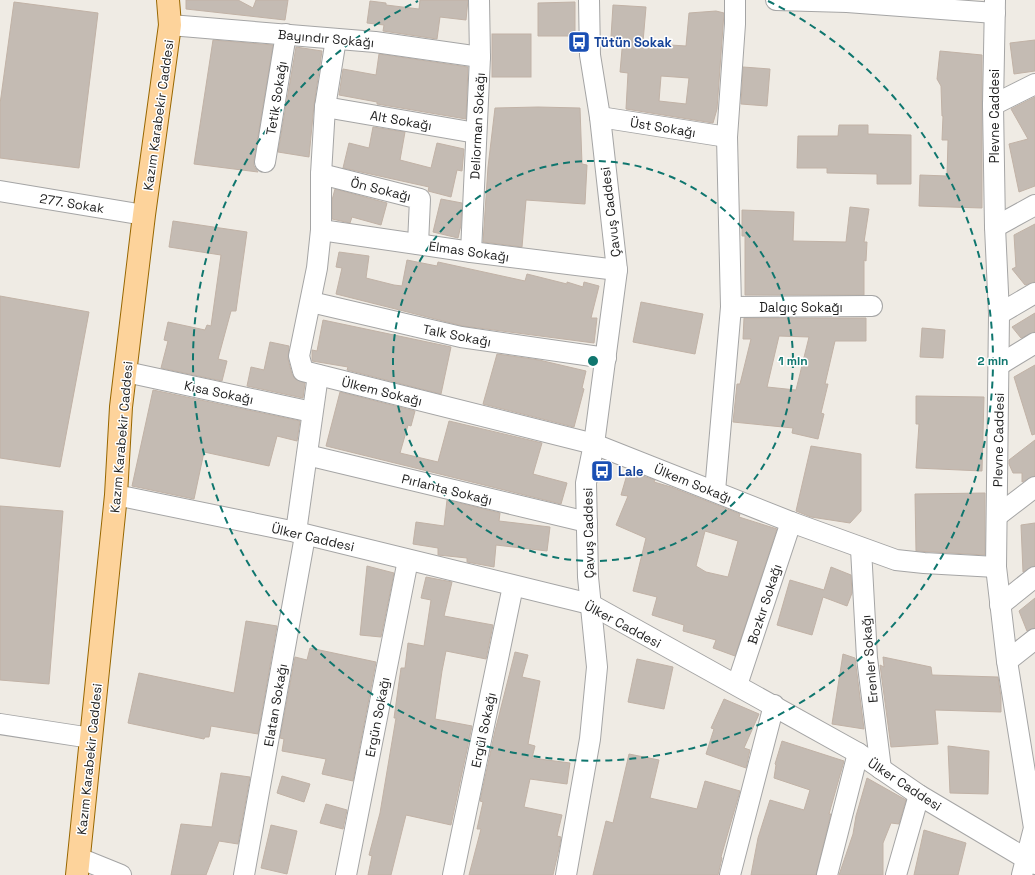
<svg xmlns="http://www.w3.org/2000/svg" width="1035" height="875" viewBox="0 0 1035 875" font-family="'Space Grotesk',sans-serif">
<style>
.building{fill:#c4bbb3;stroke:#c1b2a6;fill-rule:evenodd}
.lines{fill:none;stroke-linecap:round;stroke-linejoin:round}
.minor-casing{stroke:#a5a5a5;stroke-width:22}
.major-casing{stroke:#986700;stroke-width:24}
.minor{stroke:#fff;stroke-width:20}
.major{stroke:#fdd39b;stroke-width:22}
.ring{fill:none;stroke:#0f766e;stroke-width:2;stroke-dasharray:7 5}
.labels{text-anchor:middle;stroke-width:3;stroke-linejoin:round;paint-order:stroke}
.street-label{font-size:13px;fill:#1e1e1e;stroke:#fff}
.transit-label{font-size:13px;font-weight:bold;fill:#164399;stroke:#fff;text-anchor:start}
.centre{fill:#0f766e;stroke:#fff;stroke-width:2}
.ring-label{font-size:12px;text-anchor:middle;font-weight:bold;fill:#0f766e;stroke:#fff;stroke-width:3;stroke-linejoin:round;paint-order:stroke}
</style>
<rect width="100%" height="100%" fill="#efebe4"/>
<g class="building">
<polygon points="186,0 238,0 253,8 256,0 288,0 285,20 186,9"/>
<polygon points="420,0 468,0 466,20 440,17 437,39 383,31 384,25 367,23 370,1 386,3 386,5 419,9"/>
<polygon points="14,2 98,13 79,168 0,158 0,104"/>
<polygon points="575,2 575,36 538,36 538,3"/>
<path d="M 613,5 L 646,7 L 643,42 L 655,44 L 686,46 L 689,13 L 716,11 L 724,13 L 717,109 L 713,123 L 626,109 L 628,73 L 620,72 L 623,38 L 611,37 ZM 661,76 L 689,78 L 686,104 L 659,101 Z"/>
<rect x="492" y="34" width="39" height="43"/>
<polygon points="213,40 273,45 254,160 254,166 258,172 194,164"/>
<polygon points="1035,40 1035,71 1014,74 1010,43"/>
<polygon points="296,47 322,51 314,105 309,157 278,152"/>
<polygon points="940,51 982,55 982,208 919,206 920,175 947,176 948,140 942,140 943,116 942,116 941,86 937,79"/>
<polygon points="379,54 468,67 466,119 377,104 377,102 339,95 343,69 376,75"/>
<polygon points="743,67 770,69 767,106 741,104"/>
<polygon points="1035,97 1035,186 1019,192 1009,144 1028,139 1011,109"/>
<polygon points="538,107 580,108 582,164 587,165 585,204 526,200 522,247 483,242 488,167 495,108"/>
<polygon points="839,125 868,125 868,134 911,135 911,184 877,184 877,174 827,173 827,168 797,168 798,136 838,136"/>
<polygon points="373,127 405,132 400,160 431,168 437,143 464,149 462,171 457,170 451,197 428,191 429,187 343,168 349,143 369,148"/>
<polygon points="335,189 387,203 381,225 352,217 350,223 332,219 332,200"/>
<polygon points="441,199 462,203 461,225 458,238 433,232"/>
<polygon points="850,207 869,209 864,242 867,242 866,261 864,260 864,295 745,295 745,236 742,236 742,210 794,212 793,241 846,242"/>
<polygon points="173,221 247,232 236,311 231,311 218,359 227,361 222,381 161,368 168,341 164,340 168,322 205,330 207,325 211,326 221,255 169,247"/>
<polygon points="1035,224 1035,282 1025,285 1012,269 1016,267 1014,235"/>
<polygon points="339,252 369,256 366,278 394,285 402,286 407,260 437,266 438,262 525,281 527,274 567,284 567,282 583,287 584,282 599,286 591,318 597,318 594,343 463,326 336,294 342,268 336,267"/>
<polygon points="0,296 89,312 60,467 0,458"/>
<polygon points="641,302 703,314 695,354 633,342"/>
<polygon points="1035,313 1035,332 1021,338 1012,327"/>
<path d="M 744,318 L 866,318 L 866,341 L 835,341 L 825,384 L 828,384 L 821,413 L 824,414 L 818,439 L 792,433 L 793,428 L 733,422 L 737,384 L 740,384 L 751,339 L 743,339 ZM 779,336 L 809,337 L 796,390 L 767,387 Z"/>
<polygon points="323,320 451,347 441,394 347,370 348,367 312,361 312,350 317,351"/>
<polygon points="922,328 945,330 943,358 920,357"/>
<polygon points="270,342 289,346 288,359 292,374 295,379 305,383 303,398 247,386 251,367 264,370"/>
<polygon points="497,354 539,360 586,371 582,388 584,389 574,427 483,404"/>
<polygon points="1035,365 1035,434 1032,435 1014,377"/>
<polygon points="153,390 300,421 297,441 277,436 269,466 204,452 194,499 132,486"/>
<polygon points="340,392 415,411 411,426 408,425 400,453 438,462 449,421 542,443 533,474 567,483 561,504 326,446"/>
<polygon points="916,396 984,397 982,471 916,468 919,424 916,424"/>
<polygon points="1035,440 1035,476 1022,482 1022,473 1013,473 1009,464 1009,460"/>
<polygon points="811,446 861,454 861,511 850,523 811,517 796,511"/>
<path d="M 628,471 L 655,480 L 654,482 L 671,487 L 740,514 L 739,517 L 777,529 L 735,656 L 713,648 L 716,640 L 683,631 L 684,625 L 652,615 L 657,597 L 633,591 L 646,538 L 616,525 L 628,496 L 621,495 ZM 705,531 L 738,541 L 728,577 L 706,572 L 696,566 Z"/>
<polygon points="985,493 985,555 916,551 915,494"/>
<polygon points="447,500 500,513 499,521 550,527 547,551 496,545 494,567 467,562 467,558 438,555 438,548 413,544 416,522 444,526"/>
<polygon points="0,506 63,511 49,684 0,680"/>
<polygon points="1035,523 1035,566 1023,572 1021,525"/>
<polygon points="367,566 394,573 381,637 360,635"/>
<polygon points="831,567 851,575 852,593 847,606 823,597 812,635 777,625 790,580 824,590"/>
<polygon points="426,577 452,582 444,616 493,625 486,659 446,651 442,671 435,719 472,726 451,825 406,815 391,875 368,875 372,856 369,855 380,813 396,718 394,718 401,668 405,668 408,643 424,646 431,600 421,598"/>
<polygon points="1035,598 1035,628 1027,631 1019,611"/>
<polygon points="246,621 277,626 258,734 211,726 209,737 205,737 204,739 128,723 139,673 234,693"/>
<polygon points="310,648 376,662 353,781 322,774 326,759 282,751 284,739 280,738 295,657 307,660"/>
<polygon points="515,652 528,655 522,677 540,681 528,744 535,746 532,758 570,763 567,784 530,779 524,807 562,815 557,836 561,837 560,844 553,875 469,875 481,829 477,829 483,802 480,801 495,731"/>
<polygon points="843,654 855,658 864,729 832,724"/>
<polygon points="883,657 931,667 932,675 998,677 1001,697 1001,712 935,710 938,744 891,747 880,665 884,667"/>
<polygon points="637,659 673,667 664,709 628,702"/>
<polygon points="724,699 759,714 744,748 750,750 746,768 706,754 714,729 711,728"/>
<polygon points="782,741 844,761 829,814 831,814 816,875 751,875 758,838 770,800 804,810 810,790 774,778 776,765 775,764"/>
<polygon points="948,746 989,751 988,794 950,793"/>
<polygon points="629,754 659,760 650,798 697,809 705,781 740,791 721,857 722,858 718,875 593,875 606,821 613,823"/>
<polygon points="221,773 250,777 238,844 219,841 206,875 171,875 181,824 212,827"/>
<polygon points="282,776 310,784 304,802 277,793"/>
<polygon points="867,778 906,800 899,824 891,823 883,843 883,875 839,875 853,834 856,816"/>
<polygon points="326,804 347,810 343,829 320,823"/>
<polygon points="271,825 297,831 287,874 261,868"/>
<polygon points="924,830 966,843 958,875 914,875"/>
</g>
<g class="lines">
<g class="minor-casing">
<g id="minor">
<polyline points="776,0 847,2 995,13"/>
<polyline points="995,0 993,105 995,227 999,314 996,567 1007,661 1034,828 1022,875"/>
<polyline points="170,25 375,42 480,57"/>
<polyline points="336,39 325,107 321,174 321,230 317,268 299,356 303,371 594,444 791,522 896,560 924,563 996,567"/>
<polyline points="993,105 1035,84"/>
<polyline points="325,107 476,133"/>
<polyline points="600,117 727,137"/>
<polyline points="265,162 286,34"/>
<polyline points="321,174 420,199 418,244"/>
<polyline points="0,191 144,215"/>
<polyline points="995,227 1035,205"/>
<polyline points="321,230 471,252 617,270"/>
<polyline points="471,252 480,57 479,0"/>
<polyline points="311,302 461,337 606,358"/>
<polyline points="731,307 872,306"/>
<polyline points="999,314 1035,293"/>
<polyline points="999,365 1035,343"/>
<polyline points="126,372 312,412"/>
<polyline points="307,455 587,522"/>
<polyline points="715,491 731,307 727,137 735,24 735,0"/>
<polyline points="116,495 296,532 590,604 858,753 919,795 1035,864"/>
<polyline points="997,516 1035,487"/>
<polyline points="296,532 318,375"/>
<polyline points="861,549 867,658 881,769"/>
<polyline points="1000,605 1035,577"/>
<polyline points="1007,661 1035,639"/>
<polyline points="737,685 791,522"/>
<polyline points="0,724 91,738"/>
<polyline points="79,858 121,875"/>
<polyline points="244,875 305,536"/>
<polyline points="346,875 408,560"/>
<polyline points="453,875 513,586"/>
<polyline points="566,875 590,739 597,667 588,577 586,483 594,444 617,270 600,117 590,55 589,0"/>
<polyline points="730,875 774,705"/>
<polyline points="827,875 858,753"/>
<polyline points="896,875 919,795"/>
</g>
</g>
<g class="major-casing">
<polyline id="major" points="77,875 116,495 121,407 144,215 170,25 168,0"/>
</g>
<use href="#minor" class="minor"/>
<use href="#major" class="major"/>
</g>
<g class="ring">
<circle cx="593" cy="361" r="200"/>
<path d="M768 1A400 400 0 1 1 418 1"/>
</g>
<defs>
<g id="bus-square" transform="scale(1.15)"><rect x="-9" y="-9" width="18" height="18" rx="4" fill="#1a4fb4" stroke="#fff"/><path d="M-5-6H5V4H4V6H2V4H-2V6H-4V4H-5ZM-3.5-4V0h7V-4ZM-3.5 1.2v1.5H-2V1.2ZM2 1.2v1.5H3.5V1.2Z" fill="#fff"/></g>
</defs>
<g fill-rule="evenodd">
<use href="#bus-square" x="579" y="42"/>
<use href="#bus-square" x="602" y="471"/>
</g>
<g class="labels">
<g class="street-label">
<text transform="translate(326 38) rotate(5)" y="5">Bayındır Sokağı</text>
<text transform="translate(276 98) rotate(-81)" y="5">Tetik Sokağı</text>
<text transform="translate(158 115) rotate(-82)" y="5">Kazım Karabekir Caddesi</text>
<text transform="translate(994 116) rotate(-90)" y="5">Plevne Caddesi</text>
<text transform="translate(401 120) rotate(10)" y="5">Alt Sokağı</text>
<text transform="translate(477 126) rotate(-87)" y="5">Deliorman Sokağı</text>
<text transform="translate(663 127) rotate(9)" y="5">Üst Sokağı</text>
<text transform="translate(381 189) rotate(14)" y="5">Ön Sokağı</text>
<text transform="translate(72 203) rotate(9)" y="5">277. Sokak</text>
<text transform="translate(610 212) rotate(-97)" y="5">Çavuş Caddesi</text>
<text transform="translate(469 251) rotate(8)" y="5">Elmas Sokağı</text>
<text x="801" y="312">Dalgıç Sokağı</text>
<text transform="translate(457 335) rotate(11)" y="5">Talk Sokağı</text>
<text transform="translate(382 391) rotate(14)" y="5">Ülkem Sokağı</text>
<text transform="translate(219 392) rotate(12)" y="5">Kısa Sokağı</text>
<text transform="translate(121 437) rotate(-85)" y="5">Kazım Karabekir Caddesi</text>
<text transform="translate(998 440) rotate(-89)" y="5">Plevne Caddesi</text>
<text transform="translate(693 483) rotate(22)" y="5">Ülkem Sokağı</text>
<text transform="translate(447 489) rotate(14)" y="5">Pırlanta Sokağı</text>
<text transform="translate(588 533) rotate(-91)" y="5">Çavuş Caddesi</text>
<text transform="translate(313 537) rotate(13)" y="5">Ülker Caddesi</text>
<text transform="translate(764 604) rotate(-72)" y="5">Bozkır Sokağı</text>
<text transform="translate(623 624) rotate(28)" y="5">Ülker Caddesi</text>
<text transform="translate(869 659) rotate(-95)" y="5">Erenler Sokağı</text>
<text transform="translate(275 705) rotate(-80)" y="5">Elatan Sokağı</text>
<text transform="translate(377 717) rotate(-79)" y="5">Ergün Sokağı</text>
<text transform="translate(483 730) rotate(-78)" y="5">Ergül Sokağı</text>
<text transform="translate(89 759) rotate(-84)" y="5">Kazım Karabekir Caddesi</text>
<text transform="translate(905 784) rotate(33)" y="5">Ülker Caddesi</text>
</g>
<g class="transit-label">
<text x="594" y="47">Tütün Sokak</text>
<text x="618" y="476">Lale</text>
</g>
</g>
<circle cx="593" cy="361" r="6" class="centre"/>
<g class="ring-label">
<text x="793" y="365">1 min</text>
<text x="993" y="365">2 min</text>
</g>
</svg>
